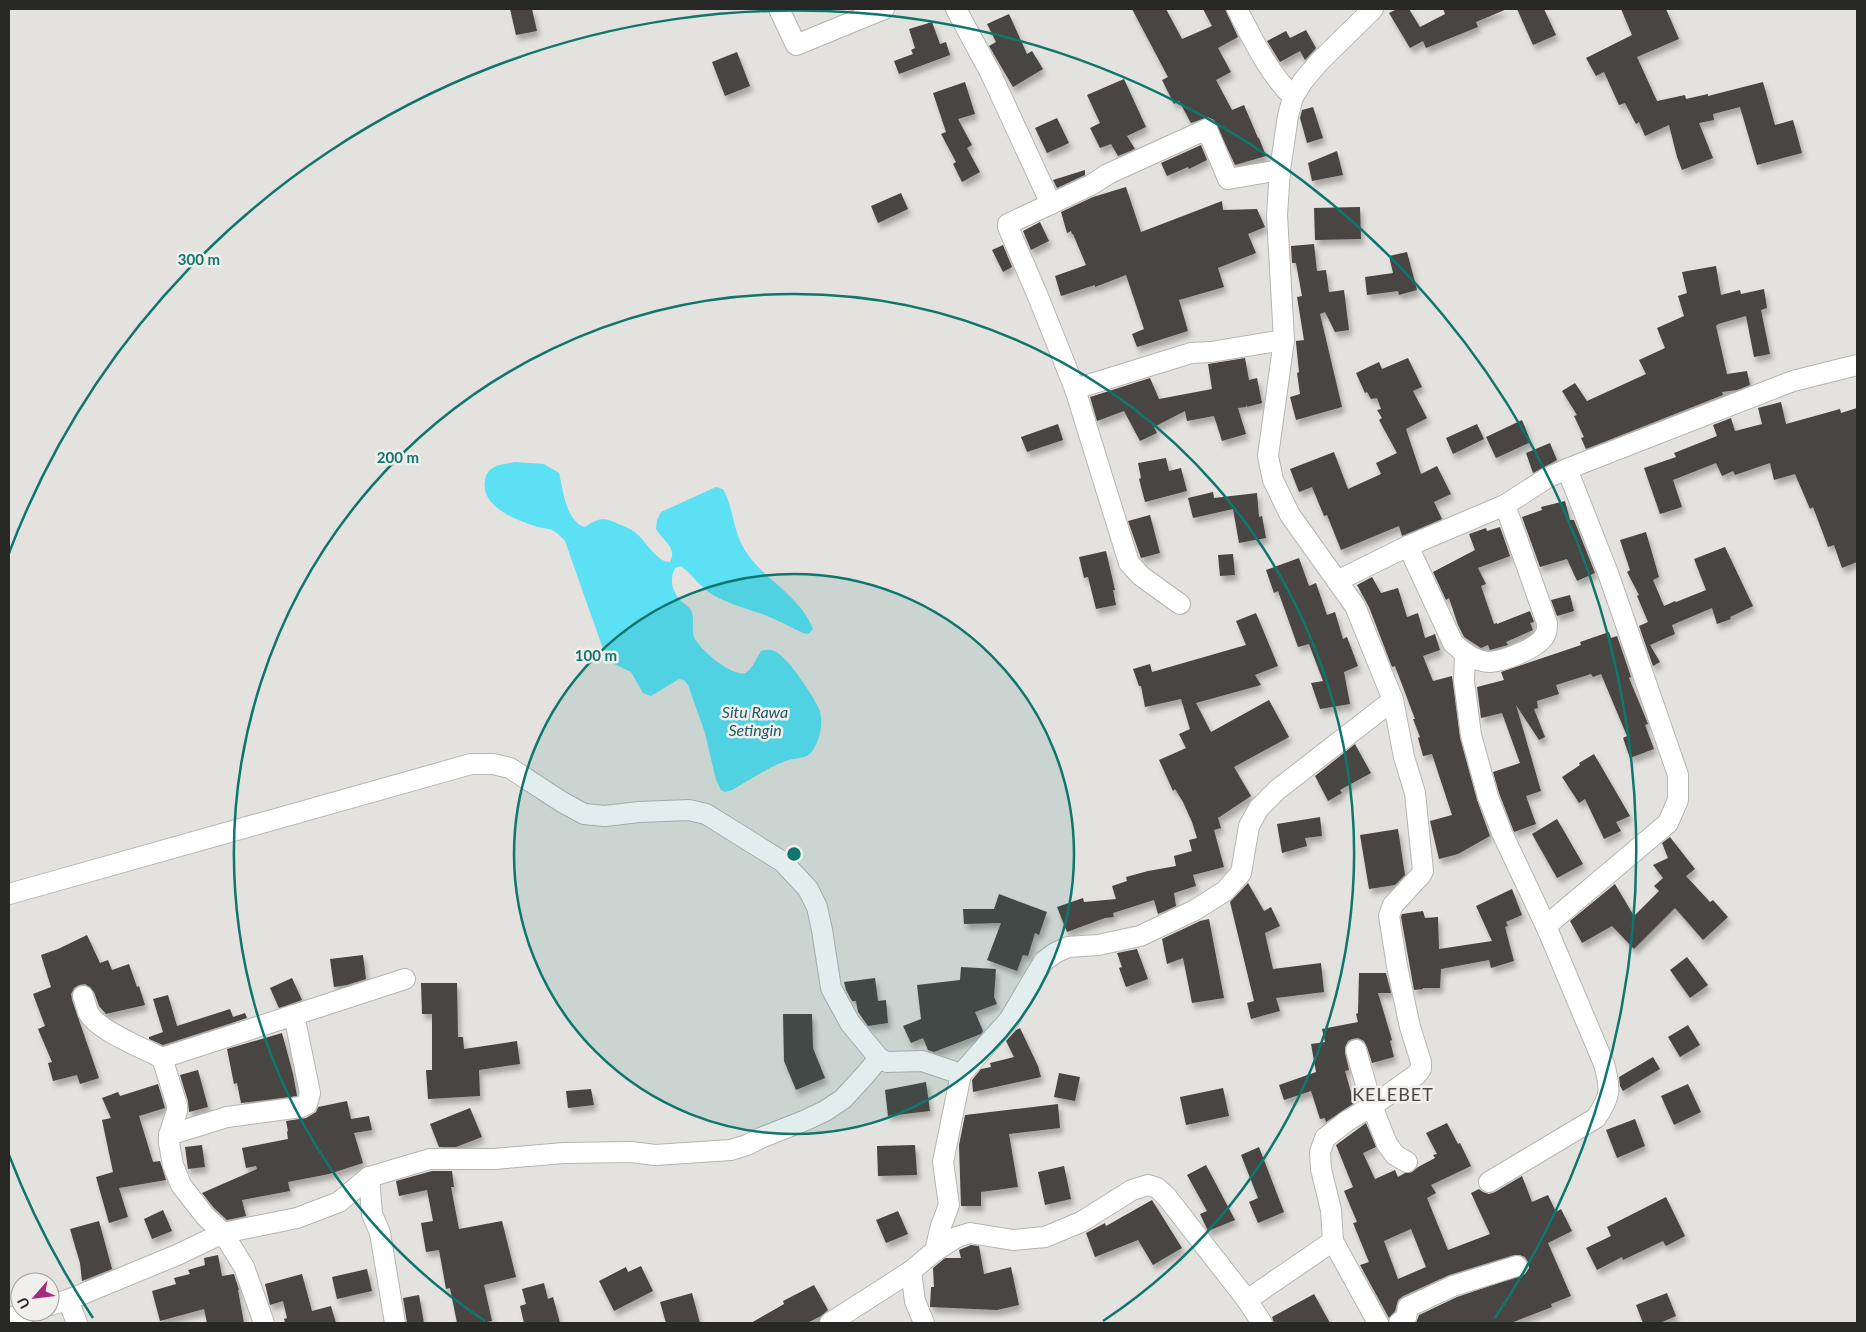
<svg xmlns="http://www.w3.org/2000/svg" width="1866" height="1332" viewBox="0 0 1866 1332" font-family="Lato,sans-serif">
<style>
.water{fill:#5be0f4}
.building{fill:#484443;fill-rule:evenodd;filter:url(#shadow)}
.lines{fill:none;stroke-linecap:round;stroke-linejoin:round}
.street-casing{stroke:#b6b4b0;stroke-width:22}
.street{stroke:#fff;stroke-width:20}
.ring{fill:none;stroke:#0f766e;stroke-width:2.5}
.labels{text-anchor:middle;stroke-width:5;stroke-linejoin:round;paint-order:stroke}
.water-label{font-size:16px;font-style:italic;fill:#225a62;stroke:#f1efeb}
.quarter-label{font-size:18px;letter-spacing:1px;fill:#4a4945;stroke:#f1efeb}
.centre{fill:#0f766e;stroke:#f1efeb;stroke-width:2.5}
.ring-label{font-size:15px;text-anchor:middle;font-weight:bold;fill:#0f766e;stroke:#f1efeb;stroke-width:5;stroke-linejoin:round;paint-order:stroke}
</style>
<defs>
<filter id="shadow"><feDropShadow dx="3" dy="5.5" stdDeviation="2.5" flood-color="#0004"/></filter>
</defs>
<rect width="100%" height="100%" fill="#e4e2de"/>
<path class="water" d="M 515,462 L 544,464 L 559,473 C 563,490 566,522 585,527 C 600,517 604,517 621,525 C 627,527 633,530 638,535 C 647,543 657,562 670,562 C 678,548 663,541 656,529 L 657,520 L 661,512 L 716,487 L 723,489 C 733,507 733,529 743,547 C 760,578 800,594 813,629 L 808,634 L 803,633 C 788,626 772,617 756,612 C 741,607 727,603 713,595 C 700,587 693,575 681,566 L 675,568 C 669,581 672,592 682,602 C 685,604 689,607 691,610 C 695,618 691,629 694,637 C 699,649 732,677 745,673 C 752,670 757,657 761,651 C 768,649 773,649 779,654 C 790,661 814,697 819,709 C 824,722 820,739 813,750 C 807,760 796,757 786,761 C 767,768 750,780 732,790 L 725,792 L 721,790 L 716,780 L 705,733 L 688,685 L 684,680 L 679,679 L 651,696 L 643,693 L 631,672 L 612,663 L 602,646 L 565,541 C 562,538 558,533 554,531 C 549,528 541,528 535,526 C 515,520 480,506 485,480 C 488,464 502,465 515,462 Z"/>
<g class="building">
<polygon points="510,9 532,9 537,31 516,35"/>
<polygon points="1132,9 1166,9 1182,39 1212,26 1203,9 1225,9 1238,37 1218,48 1231,72 1216,80 1232,110 1244,105 1258,138 1259,138 1266,156 1235,165 1214,120 1208,117 1191,123 1179,101 1174,104 1162,80 1168,77"/>
<polygon points="1397,9 1409,9 1420,27 1445,14 1443,9 1507,9 1476,22 1478,27 1426,48 1423,41 1410,48 1389,13"/>
<polygon points="1517,9 1544,9 1556,35 1533,45"/>
<polygon points="1621,9 1666,9 1679,39 1637,57 1657,101 1685,95 1686,99 1708,94 1708,96 1763,82 1775,125 1793,120 1802,153 1757,165 1740,107 1713,114 1714,120 1699,123 1713,158 1682,170 1677,157 1669,125 1645,136 1639,122 1636,124 1625,103 1619,105 1604,72 1596,76 1586,58 1632,35"/>
<polygon points="1009,14 1027,54 1032,51 1043,69 1013,87 989,46 996,42 987,24"/>
<polygon points="932,22 940,44 946,42 950,55 899,74 894,61 913,54 911,50 915,48 909,29"/>
<polygon points="1306,30 1316,48 1305,60 1300,51 1280,62 1267,41 1286,31 1290,38"/>
<polygon points="737,52 750,86 725,96 712,62"/>
<polygon points="1124,79 1146,127 1127,136 1135,149 1118,156 1111,144 1100,148 1090,128 1100,123 1087,95"/>
<polygon points="965,82 975,114 958,119 972,145 967,148 980,172 962,182 953,164 956,162 941,134 946,132 933,93"/>
<polygon points="1313,107 1323,138 1307,143 1300,118 1302,110"/>
<polygon points="1057,118 1069,143 1047,153 1035,128"/>
<polygon points="1201,145 1207,160 1189,169 1188,167 1167,176 1161,163"/>
<polygon points="1337,151 1343,175 1312,181 1308,163"/>
<polygon points="1085,170 1085,175 1057,188 1053,180"/>
<polygon points="1126,187 1141,232 1222,201 1223,210 1257,209 1265,227 1248,234 1256,253 1218,268 1224,287 1179,300 1188,331 1137,347 1132,334 1144,329 1126,275 1095,287 1095,285 1061,296 1055,276 1086,265 1073,234 1072,234 1071,231 1067,233 1061,212 1093,197"/>
<polygon points="901,193 908,209 878,223 871,206"/>
<polygon points="1360,207 1361,239 1315,240 1314,208"/>
<polygon points="1040,222 1049,241 1031,250 1023,231"/>
<polygon points="1314,244 1317,271 1326,270 1329,292 1344,290 1349,330 1335,332 1325,312 1320,314 1342,407 1296,420 1290,397 1300,394 1297,373 1299,372 1296,343 1296,341 1304,340 1297,297 1302,296 1296,263 1292,263 1291,246"/>
<polygon points="1003,245 1012,267 1003,272 992,250"/>
<polygon points="1407,252 1417,290 1399,295 1398,291 1367,295 1365,277 1393,273 1389,256"/>
<polygon points="1716,266 1721,295 1740,290 1741,294 1764,289 1767,308 1761,310 1770,354 1754,357 1746,316 1718,324 1716,326 1727,374 1747,371 1750,385 1737,390 1722,392 1723,395 1586,449 1581,438 1584,437 1574,416 1577,415 1562,391 1575,383 1587,401 1646,374 1639,360 1665,348 1657,328 1684,316 1678,296 1687,293 1682,272"/>
<polygon points="1245,358 1249,380 1257,378 1262,403 1247,407 1246,404 1246,407 1238,408 1246,434 1222,441 1214,416 1187,421 1185,411 1154,427 1157,433 1140,441 1124,411 1097,421 1090,397 1150,378 1159,399 1212,389 1208,364"/>
<polygon points="1408,358 1422,387 1413,391 1427,418 1406,429 1421,474 1437,466 1451,494 1434,502 1442,519 1402,536 1399,526 1341,550 1327,515 1324,516 1312,487 1299,492 1290,469 1334,452 1348,489 1381,474 1376,463 1397,453 1379,420 1382,418 1377,410 1381,409 1377,398 1371,399 1367,392 1365,393 1356,373 1379,362 1382,369"/>
<polygon points="1781,402 1786,424 1840,409 1841,413 1857,408 1857,562 1842,568 1834,545 1828,547 1813,507 1810,509 1795,474 1774,480 1770,463 1735,475 1733,471 1722,476 1716,463 1673,480 1682,507 1660,514 1644,468 1676,457 1674,453 1717,436 1713,425 1731,418 1735,431 1762,424 1758,408"/>
<polygon points="1522,420 1531,442 1496,458 1486,437"/>
<polygon points="1058,424 1063,440 1027,452 1021,437"/>
<polygon points="1477,424 1484,439 1453,454 1446,438"/>
<polygon points="1550,443 1557,460 1533,473 1526,453"/>
<polygon points="1166,458 1169,471 1181,468 1187,491 1145,502 1139,479 1141,478 1138,463"/>
<polygon points="1213,492 1214,498 1257,493 1259,517 1262,516 1266,538 1239,543 1233,509 1193,518 1188,498"/>
<polygon points="1565,501 1570,520 1574,520 1595,573 1577,581 1567,559 1540,567 1522,517 1542,510 1541,507"/>
<polygon points="1150,515 1160,553 1141,558 1128,521"/>
<polygon points="1500,527 1510,556 1478,568 1486,584 1481,586 1494,624 1497,623 1497,624 1530,611 1534,622 1530,623 1533,630 1506,642 1508,645 1490,650 1488,645 1481,648 1464,637 1458,625 1449,598 1446,600 1433,572 1475,550 1469,534 1486,528 1487,531"/>
<polygon points="1646,532 1659,577 1653,580 1664,606 1675,601 1676,602 1706,590 1694,559 1725,547 1753,606 1730,617 1731,619 1717,624 1712,608 1672,625 1675,634 1650,645 1660,662 1653,666 1639,626 1648,622 1637,596 1639,595 1627,572 1630,570 1620,540"/>
<polygon points="1106,551 1115,590 1113,590 1116,605 1096,609 1088,577 1084,578 1079,557"/>
<polygon points="1233,554 1235,575 1220,576 1218,555"/>
<polygon points="1299,558 1309,586 1316,583 1327,615 1335,612 1343,639 1347,637 1358,666 1344,672 1350,704 1320,709 1311,683 1323,681 1309,644 1298,647 1278,591 1274,593 1266,570"/>
<polygon points="1372,577 1381,593 1398,588 1407,617 1418,613 1425,638 1435,634 1440,650 1423,656 1433,681 1452,676 1460,738 1477,800 1490,836 1458,854 1439,859 1430,821 1452,815 1432,754 1423,756 1418,738 1420,737 1413,719 1415,719 1395,666 1392,667 1369,607 1357,585"/>
<polygon points="1570,595 1574,611 1557,616 1551,600"/>
<polygon points="1256,613 1278,666 1255,675 1261,685 1196,703 1211,732 1269,700 1289,737 1234,767 1251,796 1218,818 1221,828 1214,830 1224,867 1193,875 1196,886 1174,893 1176,906 1158,914 1154,900 1113,913 1114,917 1105,918 1067,932 1057,907 1083,898 1084,902 1116,899 1112,886 1127,881 1126,877 1148,871 1176,866 1174,856 1192,851 1189,840 1197,838 1192,822 1183,802 1175,789 1173,791 1159,760 1186,748 1179,734 1190,729 1181,699 1145,707 1141,686 1139,686 1133,669 1150,664 1152,672 1246,645 1236,621"/>
<polygon points="1609,632 1611,638 1617,636 1631,677 1629,678 1644,714 1648,724 1645,725 1654,749 1630,758 1623,738 1627,736 1601,674 1593,677 1591,674 1556,685 1559,694 1537,701 1538,708 1534,709 1545,737 1539,740 1516,705 1541,791 1526,796 1536,824 1514,832 1499,793 1493,772 1520,763 1502,713 1481,718 1477,687 1504,680 1501,672 1581,645 1580,642"/>
<polygon points="1355,744 1371,773 1340,790 1342,793 1328,801 1315,776"/>
<polygon points="1594,754 1630,816 1616,822 1621,831 1604,839 1585,799 1579,803 1562,777 1580,765 1579,763"/>
<polygon points="1320,817 1322,836 1305,838 1307,846 1282,853 1277,824"/>
<polygon points="1557,819 1583,864 1557,878 1532,834"/>
<polygon points="1398,829 1405,875 1395,885 1369,889 1360,835"/>
<polygon points="1670,837 1695,869 1686,876 1710,902 1713,900 1728,917 1703,940 1675,908 1634,949 1612,926 1582,943 1570,921 1615,884 1634,916 1659,891 1654,886 1663,878 1653,865 1668,858 1662,843"/>
<polygon points="1248,883 1264,911 1271,907 1280,926 1265,933 1273,969 1321,963 1324,992 1276,998 1280,1011 1251,1019 1247,1003 1254,1001 1230,902"/>
<polygon points="1512,889 1522,915 1506,922 1508,926 1505,927 1514,961 1491,968 1489,960 1441,969 1440,988 1423,988 1423,989 1414,990 1401,917 1402,914 1423,911 1425,918 1438,917 1439,949 1492,941 1476,906"/>
<polygon points="999,894 1047,912 1039,935 1035,933 1028,956 1023,955 1017,971 987,960 1001,923 964,924 963,909 994,909"/>
<polygon points="1209,919 1224,998 1192,1003 1183,958 1167,964 1162,939 1200,921"/>
<polygon points="87,935 100,963 108,960 112,970 129,964 137,987 139,986 145,1005 106,1014 99,1006 94,992 90,987 85,984 79,985 74,988 71,994 72,1000 99,1078 80,1084 77,1075 53,1081 48,1063 52,1062 38,1029 45,1026 33,994 51,987 41,955 58,949"/>
<polygon points="1137,949 1148,979 1126,987 1119,968 1122,967 1117,953"/>
<polygon points="363,955 366,979 347,985 334,987 330,959"/>
<polygon points="1687,957 1708,985 1690,998 1670,970"/>
<polygon points="961,967 996,969 994,997 997,1004 975,1012 983,1031 981,1034 934,1052 928,1050 923,1038 911,1043 903,1026 921,1019 917,985 960,980"/>
<polygon points="1359,973 1386,973 1391,993 1378,993 1392,1040 1390,1041 1394,1057 1372,1063 1367,1047 1364,1041 1358,1038 1352,1039 1348,1041 1345,1047 1345,1053 1349,1070 1345,1071 1354,1103 1326,1122 1325,1118 1320,1119 1311,1091 1284,1100 1279,1085 1316,1072 1311,1044 1325,1042 1322,1029 1358,1022 1356,1014 1358,1013"/>
<polygon points="292,978 302,1000 279,1008 270,988"/>
<polygon points="875,978 878,1001 886,1000 888,1023 868,1026 858,1012 856,1001 852,1001 846,990 844,982"/>
<polygon points="421,983 457,983 458,1037 463,1037 464,1049 517,1041 520,1064 479,1070 480,1096 428,1099 426,1070 432,1070 432,1014 422,1014"/>
<polygon points="168,995 177,1026 230,1009 233,1017 245,1013 247,1018 163,1045 149,1039 149,1037 163,1032 153,999"/>
<polygon points="783,1014 812,1014 813,1048 825,1078 796,1090 784,1061"/>
<polygon points="1688,1025 1700,1045 1680,1057 1668,1037"/>
<polygon points="1020,1028 1038,1066 1041,1077 973,1092 972,1080 981,1069 991,1067 990,1063 1014,1057 1006,1041 1016,1030"/>
<polygon points="282,1033 293,1074 297,1096 241,1103 237,1083 234,1084 227,1049"/>
<polygon points="1653,1057 1660,1069 1623,1091 1620,1086 1619,1077"/>
<polygon points="198,1070 208,1107 189,1112 188,1101 180,1075"/>
<polygon points="1059,1073 1080,1077 1075,1101 1054,1097"/>
<polygon points="926,1082 930,1111 888,1116 885,1090"/>
<polygon points="158,1084 165,1108 139,1116 153,1162 160,1161 166,1180 119,1188 128,1217 109,1223 96,1177 113,1172 102,1120 111,1118 102,1098 118,1092 120,1096"/>
<polygon points="1688,1084 1701,1112 1674,1125 1661,1096"/>
<polygon points="1223,1088 1229,1116 1186,1125 1180,1097"/>
<polygon points="591,1089 594,1105 568,1108 566,1091"/>
<polygon points="347,1101 351,1119 369,1116 372,1130 354,1133 363,1163 329,1174 288,1182 290,1191 242,1200 246,1216 227,1220 214,1208 202,1193 257,1169 256,1166 246,1168 242,1148 288,1139 287,1132 288,1131 286,1121 306,1118 316,1112 318,1107"/>
<polygon points="1058,1104 1060,1128 1009,1134 1018,1187 981,1192 981,1206 961,1206 959,1145 965,1115"/>
<polygon points="470,1108 482,1137 456,1147 439,1147 430,1124"/>
<polygon points="1635,1119 1645,1146 1617,1158 1606,1130"/>
<path d="M 1366,1123 L 1376,1147 L 1363,1153 L 1375,1179 L 1395,1170 L 1398,1177 L 1405,1173 L 1412,1172 L 1418,1167 L 1435,1158 L 1433,1155 L 1437,1154 L 1426,1133 L 1447,1123 L 1458,1144 L 1460,1143 L 1471,1166 L 1431,1185 L 1436,1193 L 1427,1198 L 1448,1250 L 1490,1234 L 1471,1193 L 1479,1189 L 1483,1192 L 1489,1194 L 1495,1192 L 1522,1176 L 1532,1202 L 1548,1195 L 1556,1212 L 1561,1209 L 1572,1231 L 1548,1243 L 1571,1296 L 1551,1304 L 1552,1307 L 1511,1323 L 1416,1323 L 1419,1315 L 1457,1297 L 1525,1274 L 1529,1268 L 1528,1262 L 1525,1257 L 1520,1255 L 1514,1255 L 1449,1275 L 1403,1296 L 1398,1300 L 1395,1311 L 1389,1318 L 1360,1265 L 1369,1262 L 1353,1223 L 1357,1222 L 1344,1191 L 1353,1187 L 1336,1145 ZM 1411,1229 L 1426,1267 L 1398,1279 L 1384,1241 Z"/>
<polygon points="202,1145 205,1167 188,1169 185,1147"/>
<polygon points="915,1145 917,1175 878,1176 877,1146"/>
<polygon points="1259,1147 1284,1212 1258,1223 1249,1202 1258,1198 1241,1155"/>
<polygon points="1206,1165 1235,1220 1208,1231 1200,1214 1207,1211 1187,1175"/>
<polygon points="1064,1166 1071,1199 1045,1205 1038,1172"/>
<polygon points="432,1171 452,1171 454,1187 451,1187 459,1229 502,1221 516,1277 484,1285 492,1321 481,1323 457,1323 450,1288 446,1289 439,1250 426,1252 421,1223 433,1221 427,1190 399,1196 396,1181"/>
<polygon points="1666,1197 1685,1236 1666,1246 1663,1241 1623,1260 1622,1257 1597,1270 1586,1248 1611,1236 1607,1227"/>
<polygon points="1152,1200 1182,1248 1153,1265 1138,1240 1095,1257 1086,1233 1105,1223 1106,1226"/>
<polygon points="163,1210 172,1231 152,1239 144,1219"/>
<polygon points="898,1211 908,1234 886,1243 876,1220"/>
<polygon points="99,1221 112,1269 82,1281 80,1263 70,1229"/>
<polygon points="971,1245 979,1246 984,1274 1011,1267 1019,1305 997,1310 930,1307 931,1287 934,1287 933,1268 945,1258 961,1258 959,1250"/>
<polygon points="218,1255 222,1276 234,1274 239,1290 238,1290 244,1323 207,1323 204,1309 160,1321 152,1291 176,1284 174,1278 190,1274 188,1270 205,1265 204,1258"/>
<polygon points="641,1266 653,1291 614,1311 599,1281 626,1267 628,1272"/>
<polygon points="367,1269 372,1291 337,1299 332,1277"/>
<polygon points="302,1274 312,1311 331,1306 336,1323 285,1323 284,1319 287,1318 283,1301 270,1305 265,1284"/>
<polygon points="544,1283 548,1299 553,1297 560,1323 524,1323 520,1306 526,1304 522,1289"/>
<polygon points="814,1285 828,1310 821,1316 807,1323 751,1323 784,1304 783,1301"/>
<polygon points="692,1293 700,1323 666,1323 660,1302"/>
<polygon points="1667,1293 1676,1316 1660,1323 1643,1323 1636,1305"/>
<polygon points="1314,1294 1330,1323 1274,1323 1272,1317"/>
<polygon points="419,1295 424,1323 407,1323 403,1298"/>
</g>
<g class="lines">
<g class="street-casing">
<g id="street">
<polyline points="779,9 796,45 884,9"/>
<polyline points="956,9 990,72 1051,204"/>
<path d="M 1237,9 C 1253,40 1268,72 1293,97"/>
<polyline points="1075,389 1191,353 1211,352 1284,340"/>
<path d="M 1408,546 L 1453,643 C 1463,652 1475,662 1490,662 C 1504,661 1539,648 1545,635 C 1547,632 1547,627 1547,623 L 1505,505"/>
<polyline points="1337,581 1408,546 1505,505 1547,478 1567,469 1793,381 1857,365"/>
<polyline points="1180,604 1141,576 1129,563 1075,389 1037,294 1008,227 1008,224 1091,185 1108,174 1207,129 1228,179 1280,170"/>
<path d="M 1465,654 L 1464,681 L 1471,735 L 1488,797 L 1502,833 L 1546,926 L 1604,1064 C 1611,1089 1611,1096 1596,1118 L 1489,1182"/>
<polyline points="9,894 471,764 493,764 510,768 562,802 584,814 605,816 639,812 689,810 706,814 783,862 808,889 817,907 822,930 831,988 850,1023 879,1058 887,1062 922,1061 961,1074"/>
<polyline points="1546,926 1668,823 1678,800 1678,775 1608,573 1567,469"/>
<path d="M 83,996 C 85,1001 86,1007 88,1012 C 96,1030 143,1048 162,1058 L 177,1105 L 177,1111 L 169,1135 L 169,1143 L 173,1165 L 181,1185 L 205,1216 L 223,1233 L 244,1267 L 264,1323"/>
<polyline points="1356,1050 1372,1106 1387,1144 1395,1155 1407,1162"/>
<polyline points="162,1058 405,979"/>
<polyline points="169,1135 227,1117 301,1107 307,1104 310,1093 294,1015"/>
<polyline points="369,1177 430,1159 494,1159 564,1153 631,1152 655,1155 731,1150 747,1145 763,1137 806,1120 825,1111 843,1099 865,1075 879,1058"/>
<polyline points="1333,1241 1378,1323"/>
<polyline points="935,1251 957,1237 970,1233 1013,1240 1045,1237 1081,1222 1132,1190 1148,1185 1157,1188 1166,1196 1247,1300"/>
<polyline points="911,1271 915,1301 924,1323"/>
<polyline points="68,1300 77,1323"/>
<polyline points="50,1305 68,1300 177,1255 223,1233 297,1218 339,1202 369,1177 372,1214 380,1233 395,1323"/>
<polyline points="9,1318 29,1312"/>
<polyline points="830,1323 911,1271 935,1251 941,1226 949,1205 943,1162 961,1074 1009,1020 1044,961 1055,953 1068,947 1098,945 1140,936 1195,910 1225,891 1241,873 1249,826 1259,808 1277,790 1393,700 1355,606 1290,515 1273,480 1268,456 1284,340 1277,215 1280,170 1288,116 1293,97 1303,81 1319,62 1373,9"/>
<polyline points="1262,1323 1247,1300 1333,1241 1331,1210 1321,1169 1320,1152 1325,1138 1347,1121 1372,1106 1416,1075 1421,1069 1421,1062 1410,1027 1397,966 1389,916 1393,905 1420,876 1423,871 1415,793 1404,757 1393,700"/>
<polyline points="1399,1323 1406,1318 1408,1307 1453,1286 1517,1266"/>
</g>
</g>
<use href="#street" class="street"/>
</g>
<circle cx="794" cy="854" r="280" fill="#0f766e" fill-opacity=".12"/>
<g class="ring">
<circle cx="794" cy="854" r="280"/>
<path d="M485 1321A560 560 0 1 1 1103 1321"/>
<path d="M93 1318A841 841 0 0 1 9 1155M9 553A841 841 0 1 1 1495 1318"/>
</g>
<g class="labels">
<g class="water-label">
<text x="755" y="718">Situ Rawa<tspan x="755" dy="18">Setingin</tspan></text>
</g>
<g class="quarter-label">
<text x="1393" y="1101">KELEBET</text>
</g>
</g>
<circle cx="794" cy="854" r="8" class="centre"/>
<g class="ring-label">
<text x="199" y="265">300 m</text>
<text x="398" y="463">200 m</text>
<text x="596" y="661">100 m</text>
</g>
<rect width="1866" height="1332" fill="none" stroke="#282826" stroke-width="20"/>
<g transform="translate(35 1297) rotate(242)"><circle r="24" fill="#f1efeb" stroke="#a19f9c"/>
<path d="M0-4L9 19L0 12L-9 19Z" fill="#a62c81"/>
<text y="-8" font-size="14" font-weight="bold" text-anchor="middle" fill="#282826">U</text>
</g>
</svg>
